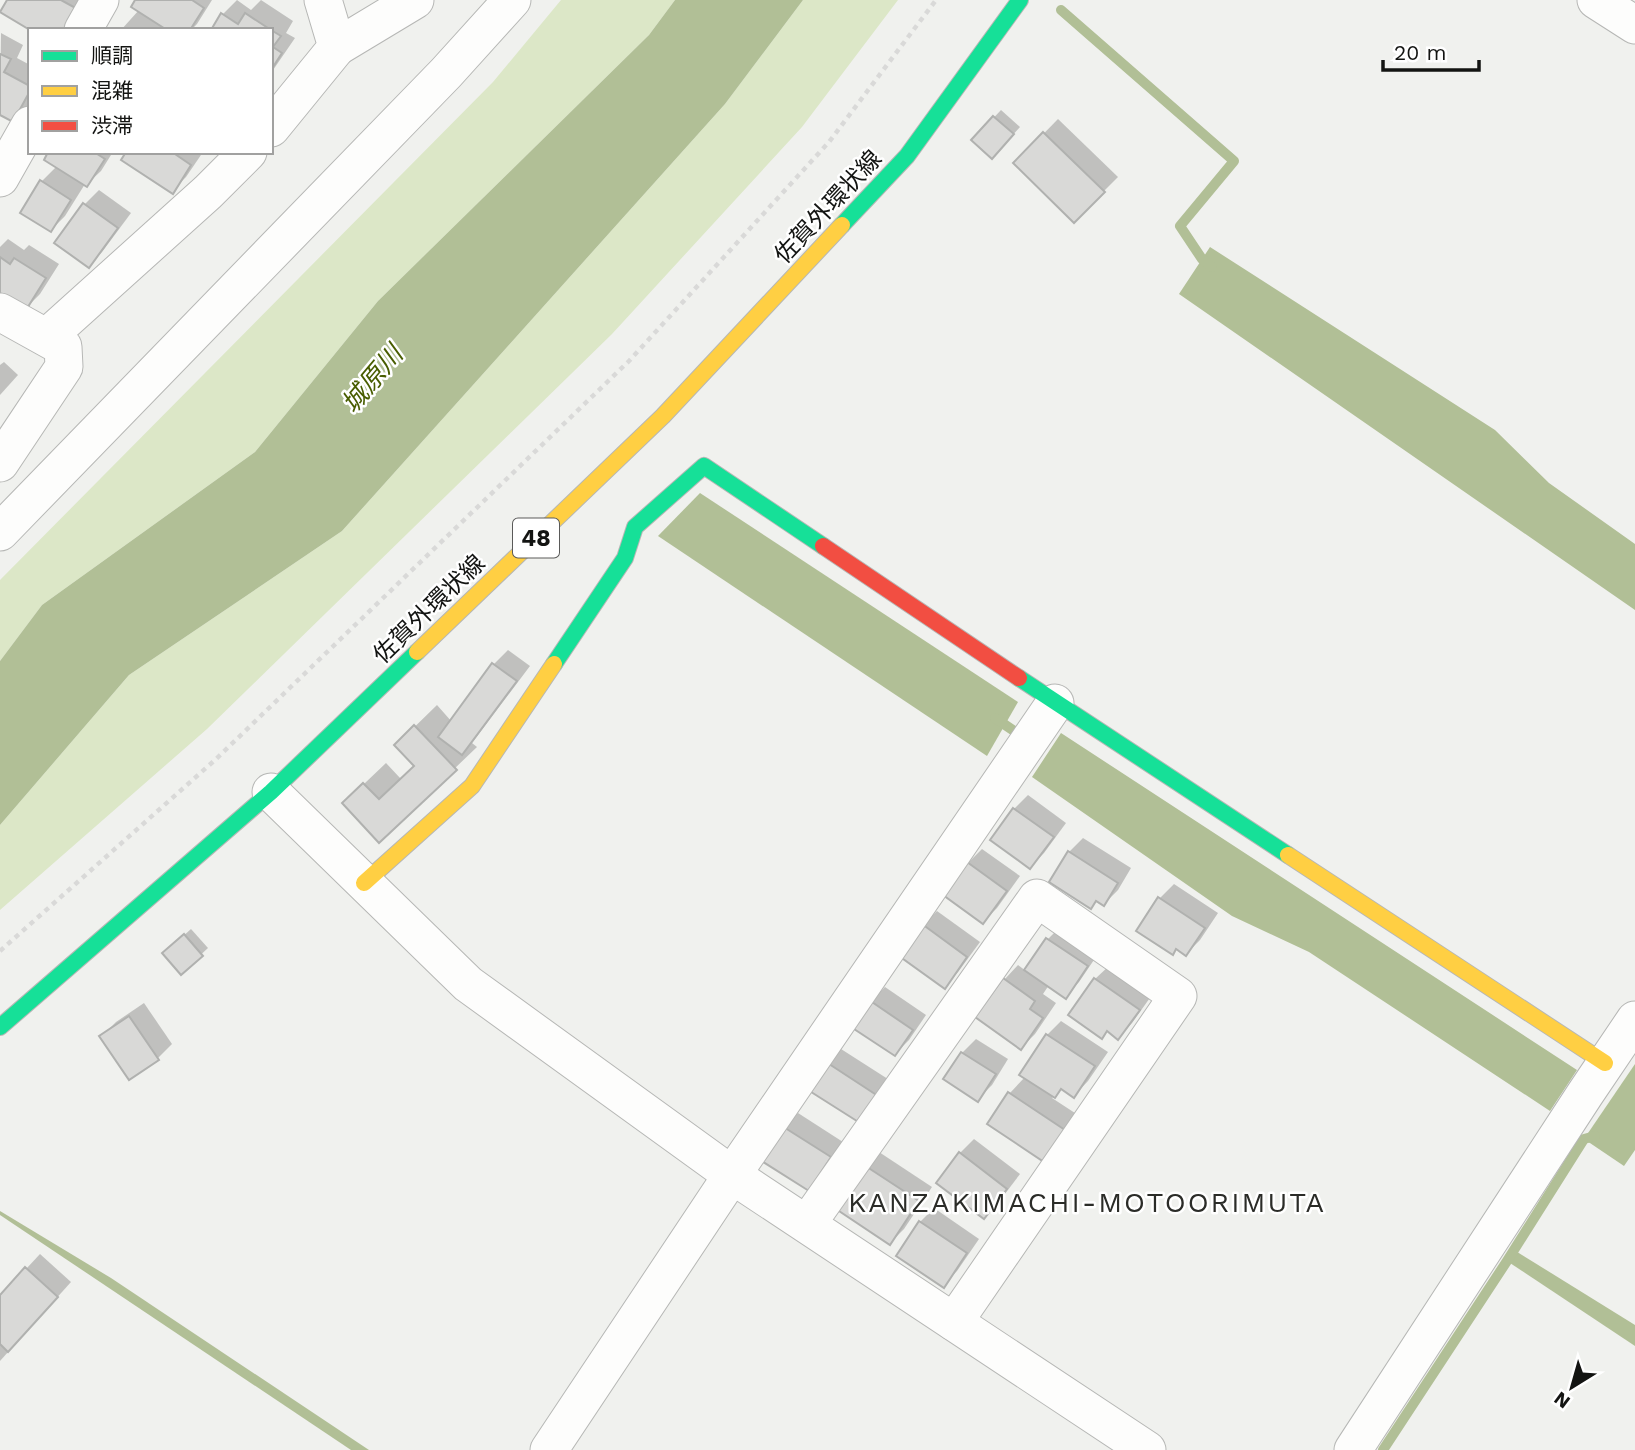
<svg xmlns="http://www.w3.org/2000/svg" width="1635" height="1450" viewBox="0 0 1635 1450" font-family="'Work Sans','Noto Sans JP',sans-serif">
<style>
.green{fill:#dce7c7}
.water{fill:#b1bf96}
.shadow{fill:#0003}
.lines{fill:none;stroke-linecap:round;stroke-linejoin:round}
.stream{stroke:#b1bf96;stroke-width:10}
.building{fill:#d9d9d7;stroke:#b0b1af;stroke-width:2}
.street-casing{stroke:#b6b7b5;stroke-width:39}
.fast-casing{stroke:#b6b7b5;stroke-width:18}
.slow-casing{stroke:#b6b7b5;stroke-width:18}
.jam-casing{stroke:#b6b7b5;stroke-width:18}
.path{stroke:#d9d9d8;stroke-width:4.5;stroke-dasharray:5 5;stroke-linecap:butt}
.street{stroke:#fdfdfc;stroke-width:37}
.fast{stroke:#16e098;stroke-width:16}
.slow{stroke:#ffcf43;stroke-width:16}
.jam{stroke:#f24e42;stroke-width:16}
.labels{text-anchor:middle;stroke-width:5;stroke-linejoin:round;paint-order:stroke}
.shield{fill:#fff;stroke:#5a5a59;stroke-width:2}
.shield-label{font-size:23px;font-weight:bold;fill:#131412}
.street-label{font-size:24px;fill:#131412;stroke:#fff}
.water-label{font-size:26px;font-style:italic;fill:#485d00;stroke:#fff}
.quarter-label{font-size:28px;letter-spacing:2px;fill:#2b2c28;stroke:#fff}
</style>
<rect width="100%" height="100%" fill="#f0f1ee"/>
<g class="green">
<polygon points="561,0 675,0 649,35 378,301 255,452 42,605 0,661 0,580 493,82"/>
<polygon points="803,0 898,0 802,127 612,334 207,729 0,910 0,825 129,675 342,531 725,104"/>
</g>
<g class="water">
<polygon points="675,0 803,0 725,104 342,531 129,675 0,825 0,661 42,605 255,452 378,301 649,35"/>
<polygon points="1210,247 1495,430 1549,483 1635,544 1635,610 1179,294"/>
<polygon points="700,493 1018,702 987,756 658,536"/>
<polygon points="1061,733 1577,1070 1550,1111 1309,952 1232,916 1032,777"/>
<polygon points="1635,1064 1635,1150 1624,1166 1584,1139"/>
<polygon points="0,1211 111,1278 369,1450 351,1450 0,1215"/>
<polygon points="1514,1250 1635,1325 1635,1346 1507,1261"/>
</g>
<g class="shadow">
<polygon points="9,0 92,0 75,30"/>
<polygon points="137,0 212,0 197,24 191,30 121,30 139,10"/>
<polygon points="237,0 251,10 261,0 293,21 286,33 295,38 271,73 271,30 213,30 223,14"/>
<polygon points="1,33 23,45 17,58 30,65 30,100 27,106 13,120 0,113"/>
<polygon points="1001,110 1020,127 999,150 973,140"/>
<polygon points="1058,119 1118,177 1074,221 1015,163"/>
<polygon points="51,152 115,152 111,155 101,171 86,185 85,184 65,216 51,230 42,181 57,166"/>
<polygon points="128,152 203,152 186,177 172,191"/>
<polygon points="99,190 131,213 102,252 88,266 57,243 85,204"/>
<polygon points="8,239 24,250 29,245 59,264 40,294 26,308 0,291 0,247"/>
<polygon points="4,362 18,375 0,395 0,365"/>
<polygon points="508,650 530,666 472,743 477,747 379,841 344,803 386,763 401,779 415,766 396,745 437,705 452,722 494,664"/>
<polygon points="1028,795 1066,823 1044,853 1030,867 1014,809"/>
<polygon points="1083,838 1131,868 1118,890 1104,904 1098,900 1091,906 1069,852"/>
<polygon points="982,849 1020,876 997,908 983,922 968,863"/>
<polygon points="1174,884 1218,913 1200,940 1186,954 1177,948 1172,953 1138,930 1160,898"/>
<polygon points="937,911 980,942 958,972 944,986 923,925"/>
<polygon points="1062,925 1100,951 1079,982 1065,996 1049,985 1043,994 1056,1003 1035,1034 1021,1048 1004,980 1018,965 1026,971 1048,939"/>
<polygon points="191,929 208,948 181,973 171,947"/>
<polygon points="1110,965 1152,995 1132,1023 1118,1037 1109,1030 1102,1037 1095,979"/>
<polygon points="885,987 926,1015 909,1040 895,1054 871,1001"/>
<polygon points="144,1003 172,1044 158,1058 130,1078 102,1036 116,1022"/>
<polygon points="1061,1021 1108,1052 1088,1081 1074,1096 1063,1088 1052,1098 1078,1115 1058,1146 989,1123 1010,1093 1025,1077 1047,1035"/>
<polygon points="976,1039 1008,1059 992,1085 978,1099 962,1053"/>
<polygon points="841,1049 891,1081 874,1107 827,1063"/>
<polygon points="798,1113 843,1142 823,1175 783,1127"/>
<polygon points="974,1139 1020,1174 998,1203 984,1217 960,1153"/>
<polygon points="879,1152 932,1187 904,1229 890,1243 838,1209"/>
<polygon points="934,1208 979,1239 957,1271 943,1285 920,1222"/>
<polygon points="40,1254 71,1282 0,1361 0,1297"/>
</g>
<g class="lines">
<g class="stream">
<polyline points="1061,10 1234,161 1180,226 1202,259 1212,267"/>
<polyline points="995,718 1023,737"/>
<polyline points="1383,1450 1507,1261 1584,1139 1595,1136"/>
</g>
</g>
<g class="building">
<polygon points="7,0 61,0 81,11 70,30 30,30 0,12"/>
<polygon points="135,0 192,0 204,8 190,30 167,30 131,7"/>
<polygon points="221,13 238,24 245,13 271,30 211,30"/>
<polygon points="271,30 281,36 273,47 282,53 271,70"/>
<polygon points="0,54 11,59 4,72 30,86 30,91 13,122 0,115"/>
<polygon points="993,116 1014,134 992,159 971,140"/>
<polygon points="1043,132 1105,192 1074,223 1013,163"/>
<polygon points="48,152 94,152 105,159 87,187 44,160"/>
<polygon points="126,152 172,152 191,165 173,194 121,160"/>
<polygon points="40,180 71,200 51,232 20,213"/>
<polygon points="83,203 118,228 89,268 54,243"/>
<polygon points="0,257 10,264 14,258 46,278 26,310 0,293"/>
<polygon points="492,663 517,681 462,755 438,737"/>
<polygon points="414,725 457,770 379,843 342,803 363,783 379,799 414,766 394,745"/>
<polygon points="1013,808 1054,837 1030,869 990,840"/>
<polygon points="1068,851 1118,883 1104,906 1096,901 1091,909 1049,882"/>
<polygon points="967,862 1007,891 983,924 943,895"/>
<polygon points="1158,897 1205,928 1186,956 1176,949 1173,955 1136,931"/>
<polygon points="922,924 967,957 945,989 899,956"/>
<polygon points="184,934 203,956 181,975 162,953"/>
<polygon points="1046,938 1088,966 1066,999 1024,970"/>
<polygon points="1003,978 1035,1001 1030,1009 1043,1018 1021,1050 975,1017"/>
<polygon points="1094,978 1140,1010 1118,1040 1107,1031 1102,1039 1068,1015"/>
<polygon points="869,1000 913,1030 895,1056 851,1027"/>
<polygon points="129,1016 159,1060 129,1080 99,1036"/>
<polygon points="1046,1034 1095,1066 1074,1098 1061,1089 1055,1098 1019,1075"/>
<polygon points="961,1052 996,1074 978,1102 943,1079"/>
<polygon points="826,1062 878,1096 860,1123 808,1090"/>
<polygon points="1008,1092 1065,1130 1044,1162 987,1124"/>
<polygon points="782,1126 831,1157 809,1191 760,1160"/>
<polygon points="959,1152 1007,1189 984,1219 936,1183"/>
<polygon points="864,1165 919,1201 890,1245 836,1209"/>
<polygon points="919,1221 967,1253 944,1288 896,1256"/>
<polygon points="25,1267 58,1297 8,1352 0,1344 0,1295"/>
</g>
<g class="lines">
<g class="street-casing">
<g id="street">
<polyline points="1596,0 1635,25"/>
<polyline points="83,30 100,0"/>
<polyline points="337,47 415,0"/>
<polyline points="271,128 337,47 323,0"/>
<polyline points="0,178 30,125"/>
<polyline points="0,312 63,347 64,367 0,463"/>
<polyline points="47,337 208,192 248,152"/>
<polyline points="0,532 446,73 512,0"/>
<polyline points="271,792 468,984 732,1175 1147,1450"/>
<polyline points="807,1224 1037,898 1178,996 954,1322"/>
<polyline points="549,1450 732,1175 1055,703"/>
<polyline points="1353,1450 1585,1094 1635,1020"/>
</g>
</g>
<g class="fast-casing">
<g id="fast">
<polyline points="842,225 907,156 1020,0"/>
<polyline points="554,664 625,558 635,527 704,466 823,546"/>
<polyline points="1019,678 1288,855"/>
<polyline points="0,1027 271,792 417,652"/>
</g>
</g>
<g class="slow-casing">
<g id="slow">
<polyline points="417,652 663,416 842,225"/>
<polyline points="1288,855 1605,1063"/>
<polyline points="364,883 472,786 554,664"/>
</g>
</g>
<g class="jam-casing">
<polyline id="jam" points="823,546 1019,678"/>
</g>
<polyline class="path" points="0,951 215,760 629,361 829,142 936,0"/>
<use href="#street" class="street"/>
<use href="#fast" class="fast"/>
<use href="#slow" class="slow"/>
<use href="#jam" class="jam"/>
</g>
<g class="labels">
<rect class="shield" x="513" y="518.5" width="46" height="39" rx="5"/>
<g class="shield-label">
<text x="536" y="546">48</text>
</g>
<g class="street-label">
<text transform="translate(828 207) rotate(-47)" y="8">佐賀外環状線</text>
<text transform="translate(429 609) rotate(-44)" y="8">佐賀外環状線</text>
</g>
<g class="water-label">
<text transform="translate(372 379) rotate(-50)" y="9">城原川</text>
</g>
<g class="quarter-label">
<text x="1087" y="1212">KANZAKIMACHI-MOTOORIMUTA</text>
</g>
</g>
<rect x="28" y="28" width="245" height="126" fill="#ffffff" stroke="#a1a1a0" stroke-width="2"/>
<rect x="42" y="51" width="35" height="10" fill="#16e098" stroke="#a1a1a0" stroke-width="2"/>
<text x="91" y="63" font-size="21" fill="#131412">順調</text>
<rect x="42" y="86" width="35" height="10" fill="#ffcf43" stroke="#a1a1a0" stroke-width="2"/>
<text x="91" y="98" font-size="21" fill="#131412">混雑</text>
<rect x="42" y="121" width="35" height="10" fill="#f24e42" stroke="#a1a1a0" stroke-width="2"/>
<text x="91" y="133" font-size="21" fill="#131412">渋滞</text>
<g transform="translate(1572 1387) rotate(217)" stroke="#ffffff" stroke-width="5" paint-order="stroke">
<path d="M0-5L12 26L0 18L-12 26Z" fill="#131412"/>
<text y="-10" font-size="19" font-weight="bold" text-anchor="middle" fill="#131412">N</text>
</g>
<path d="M1383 60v10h96v-10" fill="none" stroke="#131412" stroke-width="3.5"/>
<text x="1394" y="60" font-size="21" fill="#131412" stroke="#ffffff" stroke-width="5" paint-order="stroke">20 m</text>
</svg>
